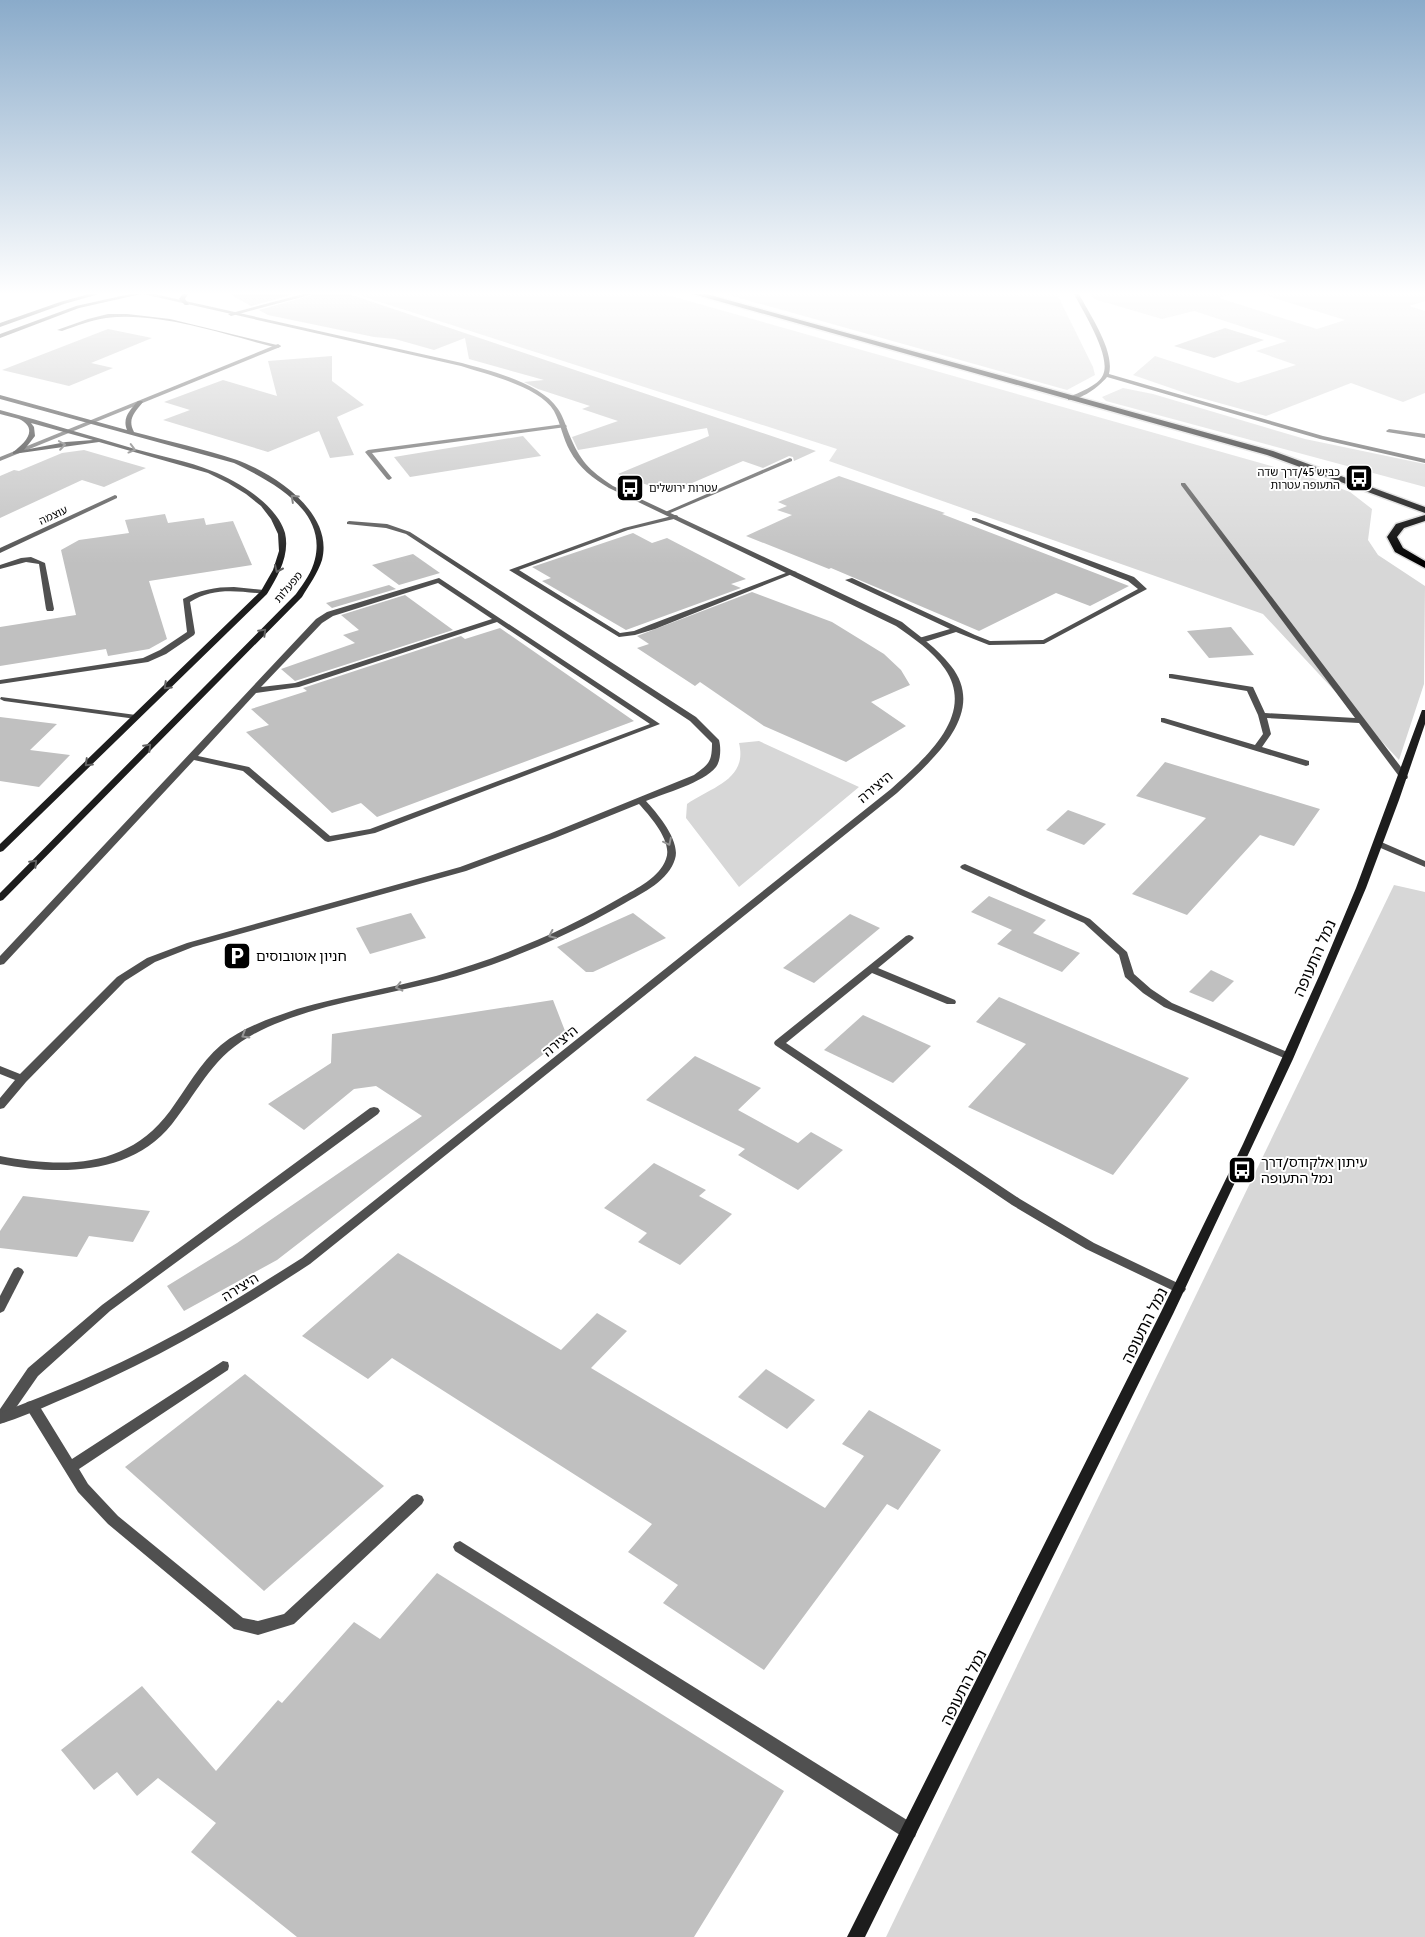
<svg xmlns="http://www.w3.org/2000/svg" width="1425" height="1937" viewBox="0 0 1425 1937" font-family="Signika,'Noto Sans Hebrew',sans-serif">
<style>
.green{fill:#d7d7d7}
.building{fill:#c0c0c0}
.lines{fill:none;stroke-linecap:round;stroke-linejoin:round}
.highway-casing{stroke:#dbdbdb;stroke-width:3}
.lane{fill:#505050;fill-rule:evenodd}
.street{fill:#505050;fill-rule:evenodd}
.secondary{fill:#1d1d1d;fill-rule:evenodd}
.highway{fill:#000;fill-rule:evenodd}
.oneway{stroke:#616161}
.oneway2{stroke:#969696}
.labels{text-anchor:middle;stroke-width:4;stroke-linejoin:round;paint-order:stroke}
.far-poi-label{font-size:11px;fill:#000;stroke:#fff;text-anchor:end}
.far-street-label{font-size:11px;fill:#000;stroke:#fff}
.street-label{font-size:14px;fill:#000;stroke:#fff}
.poi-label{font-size:14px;fill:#000;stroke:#fff;text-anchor:start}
.near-street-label{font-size:16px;fill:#000;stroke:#fff}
</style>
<rect width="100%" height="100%" fill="#fff"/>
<g class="green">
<polygon points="349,292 657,292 1310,477 1350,492 1372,509 1368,540 1378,555 1425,586 1424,684 1399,760 1263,614 829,461 837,449"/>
<polygon points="718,292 1056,292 1093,367 1095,375 1067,390"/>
<polygon points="1090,292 1238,292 1219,298 1317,329 1345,320 1255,292 1425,292 1425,301 1409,306 1425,311 1425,393 1403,402 1351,383 1266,416 1194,396 1133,375 1155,356 1238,383 1296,365 1256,351 1287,341 1194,311 1162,319 1094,299"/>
<polygon points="1123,388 1153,394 1305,439 1425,464 1425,487 1106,401 1102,397"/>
<path d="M 759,741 L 859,787 L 739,887 L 686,818 L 687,804 C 711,787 748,780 739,743 Z"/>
<polygon points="1394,885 1425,892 1425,1937 886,1937"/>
</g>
<g class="building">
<polygon points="226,292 302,292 251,306"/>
<polygon points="323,292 343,292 816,451 794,461 793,457 789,456 763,468 743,461 669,493 618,474 709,436 707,428 578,450 572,437 618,421 582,409 590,406 538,389 524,382 544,380 469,359 465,338 434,350 395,339 374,337 268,315 259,310"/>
<polygon points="1225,328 1264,340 1214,358 1174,346"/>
<polygon points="108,329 152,338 91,363 113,368 69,386 2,370"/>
<polygon points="332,356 332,381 364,405 337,417 354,455 330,458 319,431 268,452 163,420 190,410 164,402 223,380 277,396 268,361"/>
<polygon points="523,436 541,456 410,477 394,457"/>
<polygon points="84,450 146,468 104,487 82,480 0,518 0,476 14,470 19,471 62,453"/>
<polygon points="839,476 945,513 942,514 1129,586 1090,606 1056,593 979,631 831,568 829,569 746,536 792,515 777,510 787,506 778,502"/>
<polygon points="165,514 168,523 204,518 206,525 233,521 252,565 149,581 167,639 149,649 108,656 106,649 0,666 0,627 76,615 61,550 79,540 129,533 125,520"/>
<polygon points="633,533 652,543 667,538 746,579 731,584 741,588 626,630 542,581 551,578 532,567"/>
<polygon points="413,554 440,573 399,585 372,565"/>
<polygon points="389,585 396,589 332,608 326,603"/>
<polygon points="752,592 832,622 884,654 901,670 910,685 871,702 906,726 846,762 764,726 700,682 695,686 637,648 649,644 637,636"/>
<polygon points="405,595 453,630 295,681 281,669 355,643 343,635 359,630 341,615"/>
<polygon points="1231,627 1254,655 1209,658 1187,631"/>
<polygon points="500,628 634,721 377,817 361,803 332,813 246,732 269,725 251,709 307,691 303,688 461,636 465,639"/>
<polygon points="0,717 57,724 30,750 70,755 39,787 0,781"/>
<polygon points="1165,762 1320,809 1294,846 1260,835 1187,915 1132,894 1206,818 1136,796"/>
<polygon points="1068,810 1106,824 1084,845 1046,830"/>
<polygon points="989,896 1046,920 1033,933 1080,953 1062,972 997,944 1012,930 971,912"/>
<polygon points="411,913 426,938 370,954 356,928"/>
<polygon points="633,913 666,938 593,972 586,972 557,947"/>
<polygon points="850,914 880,928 814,983 783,968"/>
<polygon points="1211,970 1234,981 1213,1002 1189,992"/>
<polygon points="999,997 1189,1078 1113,1175 968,1107 1026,1044 976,1022"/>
<polygon points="553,1000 567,1036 277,1260 184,1311 167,1286 237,1243 422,1116 376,1086 354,1089 304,1130 268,1104 331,1063 332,1034"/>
<polygon points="863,1015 931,1046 893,1083 824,1050"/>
<polygon points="695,1056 761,1088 738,1110 798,1143 811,1132 843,1150 798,1190 738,1155 745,1149 646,1100"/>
<polygon points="654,1163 706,1190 699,1196 732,1214 680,1265 638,1242 647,1233 604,1208"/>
<polygon points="23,1196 150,1211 133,1242 89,1236 77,1257 0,1248 0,1231"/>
<polygon points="398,1253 561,1350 597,1313 627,1331 591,1368 825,1508 864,1456 842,1444 869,1410 941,1450 898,1510 887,1504 764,1670 663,1603 678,1585 628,1552 652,1524 392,1358 368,1379 302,1336"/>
<polygon points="766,1369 815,1400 787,1429 738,1397"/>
<polygon points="245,1374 384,1486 264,1591 125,1467"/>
<polygon points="437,1573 784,1791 694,1937 297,1937 191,1852 216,1823 158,1778 137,1796 117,1772 94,1790 61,1750 142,1686 216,1771 278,1700 282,1703 354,1622 380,1639"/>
</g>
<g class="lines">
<g class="highway-casing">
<g id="highway">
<polygon points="686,292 699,292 1273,451 1425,507 1425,513 1267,455"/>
<polygon points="1425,515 1425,521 1404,528 1397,537 1403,548 1425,561 1425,568 1395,552 1387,537 1396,524"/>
</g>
</g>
<g class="lane">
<polygon points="311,292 321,292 231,316 228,314"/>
<path d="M 108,314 L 127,314 L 170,319 L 281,346 L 278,348 C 226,335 159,311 106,318 C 91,320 76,326 62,331 L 57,330 L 88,319 Z"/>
<polygon points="564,424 567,426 566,427 372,453 392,478 389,480 387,479 365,452 368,450"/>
<polygon points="1389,429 1425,434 1425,438 1387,432 1386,431"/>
<polygon points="790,458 792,459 792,461 668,514 663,513"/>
<polygon points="1181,483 1185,483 1407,775 1408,777 1407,779 1401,779 1359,723 1267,718 1271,734 1262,747 1309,761 1309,765 1306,766 1161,722 1161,718 1164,718 1255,745 1263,734 1258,715 1247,691 1169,678 1169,674 1172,674 1253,687 1265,713 1355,718 1181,485"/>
<polygon points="676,515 678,516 678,518 628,530 519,570 620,633 634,631 649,625 791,571 797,572 655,629 635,635 619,637 509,570 624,528"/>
<polygon points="972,518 976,518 1134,577 1147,589 1044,644 989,645 956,632 925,642 919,642 919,638 950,629 845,580 852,578 975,635 990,641 1043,640 1138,589 1128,581 972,520"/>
<path d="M 349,521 L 387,524 L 410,532 L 696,717 L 719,740 C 721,747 721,760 716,767 C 703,783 665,793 646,801 C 657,813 681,841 675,859 C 669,880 643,893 625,903 C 571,935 500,965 439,981 C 382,996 322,1003 268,1027 C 214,1051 205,1082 172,1124 C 131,1176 58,1175 0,1164 L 0,1156 C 64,1168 127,1169 170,1111 C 186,1089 200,1063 221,1045 C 243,1027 271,1018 297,1009 C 343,996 390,988 436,976 C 500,958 564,931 620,898 C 636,889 660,877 666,859 C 673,842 650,816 639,804 L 555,838 L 466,871 L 193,947 L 155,962 L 125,981 L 26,1082 L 4,1108 L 0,1109 L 0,1098 L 15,1080 L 0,1074 L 0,1066 L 20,1074 L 117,977 L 147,958 L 187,943 L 460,867 L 549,834 L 694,775 C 709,764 712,762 712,743 L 690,721 L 406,534 L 386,528 L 347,524 L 347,522 Z"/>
<polygon points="31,557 45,563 54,609 53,611 47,611 46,609 39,564 26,562 0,569 0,565 21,558"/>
<path d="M 439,578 L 660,724 L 375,833 L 328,842 L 325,841 L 243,771 L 194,760 L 4,964 L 0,965 L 0,956 L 316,619 L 327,612 ZM 438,583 L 492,619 L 295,683 L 261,687 L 322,623 L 333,616 ZM 497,622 L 650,724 L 370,829 L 330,836 L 249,767 L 198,756 L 256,693 L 299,687 Z"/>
<path d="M 234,587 L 264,590 L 268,592 L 264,594 C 238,591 213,587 190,602 L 195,633 L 194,635 L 166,654 L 148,662 L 0,684 L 0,680 L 143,658 L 160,650 L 187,632 L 183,599 C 199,590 215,587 234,587 Z"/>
<polygon points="1,697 136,715 140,717 136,719 4,701 0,699"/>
<polygon points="1379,841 1425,861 1425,867 1376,846 1374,844"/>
<polygon points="965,864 1090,919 1127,952 1134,974 1151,989 1172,1003 1292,1054 1293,1056 1292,1058 1284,1058 1164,1007 1143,993 1125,977 1119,955 1084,923 962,869 960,867 962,865"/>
<polygon points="909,935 912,936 914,938 912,940 878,968 955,1000 956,1002 955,1004 947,1004 872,973 786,1043 1020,1199 1094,1243 1184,1286 1186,1289 1184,1292 1180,1294 1176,1292 1086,1249 1012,1205 775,1045 774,1043 775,1041 906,936"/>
<polygon points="374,1107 378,1108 380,1111 378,1114 110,1311 38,1376 6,1422 0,1423 0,1409 28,1368 102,1305 370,1108"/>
<polygon points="18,1267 22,1269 24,1272 4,1311 0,1313 0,1296 14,1269"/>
<polygon points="223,1361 228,1362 229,1366 228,1370 79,1469 88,1484 118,1516 243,1618 258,1621 284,1614 412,1496 417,1494 422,1496 424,1500 422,1504 294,1624 258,1635 234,1629 108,1524 78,1492 25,1406 27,1402 32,1401 37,1402 72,1459"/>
<polygon points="460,1541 915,1825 917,1831 915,1837 909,1839 903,1837 455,1551 453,1547 455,1543"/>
</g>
<g class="street">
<path d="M 134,292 L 145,292 L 462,363 C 491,371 541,383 558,409 C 563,416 566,426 569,434 C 580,461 589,470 613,486 L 902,622 C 919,636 937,648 951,666 C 989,714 930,762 897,793 L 310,1264 C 228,1318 148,1364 56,1402 C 38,1410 19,1418 0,1424 L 0,1413 C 54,1392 109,1370 161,1342 C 209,1317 256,1287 302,1258 L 891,789 C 923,760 977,716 945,669 C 933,651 913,638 896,626 L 609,488 C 593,478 579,468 570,451 C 563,439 561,424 554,411 C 540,387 486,374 461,366 Z"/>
<path d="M 1073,292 L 1078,292 C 1089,314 1115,350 1109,374 L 1323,436 L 1425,459 L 1425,463 L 1320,439 L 1107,377 C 1099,387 1081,400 1068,400 L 1068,398 C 1079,392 1098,386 1103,375 C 1112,356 1082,310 1073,292 Z"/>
<polygon points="278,344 281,346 280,347 0,461 0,457"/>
<polygon points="115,495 117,496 117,498 0,553 0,548"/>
</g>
<g class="secondary">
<polygon points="96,292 106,292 64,304 0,327 0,323 60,302"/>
<polygon points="139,292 150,292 79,308 0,338 0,334 76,306"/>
<polygon points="184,292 189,292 185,299 189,305 185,305 179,299"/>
<path d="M 0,395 L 127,430 C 122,418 130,410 138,401 L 142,401 L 143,402 C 135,412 127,419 134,432 C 168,441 204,449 237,460 C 275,474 334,513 322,560 C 318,573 309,585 302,597 L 3,900 L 0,901 L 0,893 L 296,594 C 304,583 312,572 315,559 C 327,509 270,481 234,463 L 0,399 Z"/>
<path d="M 0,410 C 45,422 90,436 135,449 C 160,456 188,461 212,471 C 238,481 277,505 285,533 C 290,555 278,576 267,594 L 3,851 L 0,852 L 0,844 L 261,591 L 273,570 L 279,551 L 278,534 L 271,519 L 261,506 L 246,494 L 228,483 L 208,473 L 99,442 L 13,454 L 13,452 C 24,444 40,429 19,419 C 13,417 6,416 0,414 ZM 31,423 L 93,440 L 66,442 L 24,450 L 35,436 L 34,427 Z"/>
<polygon points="1422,710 1425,710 1425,724 1399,800 1366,888 1293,1059 1174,1312 865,1937 847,1937 1161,1312 1243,1144 1320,974 1356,888"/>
</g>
<use href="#highway" class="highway"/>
</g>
<defs><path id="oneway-chevron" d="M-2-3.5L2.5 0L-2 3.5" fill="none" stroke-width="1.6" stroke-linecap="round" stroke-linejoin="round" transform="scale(1.25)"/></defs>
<g class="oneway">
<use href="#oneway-chevron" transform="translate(62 445) rotate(-8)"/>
<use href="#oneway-chevron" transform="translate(132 449) rotate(15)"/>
<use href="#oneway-chevron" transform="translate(294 498) rotate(-137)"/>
<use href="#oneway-chevron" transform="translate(278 569) rotate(114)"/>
<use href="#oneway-chevron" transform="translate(263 632) rotate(-45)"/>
<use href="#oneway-chevron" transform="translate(167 686) rotate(136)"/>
<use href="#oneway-chevron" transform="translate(148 747) rotate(-45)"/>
<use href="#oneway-chevron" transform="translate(88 763) rotate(136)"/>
<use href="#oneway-chevron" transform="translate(34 863) rotate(-45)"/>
</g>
<g class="oneway2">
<use href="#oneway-chevron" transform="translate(668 842) rotate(64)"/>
<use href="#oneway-chevron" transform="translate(552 935) rotate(155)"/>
<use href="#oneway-chevron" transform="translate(399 987) rotate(167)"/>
<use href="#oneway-chevron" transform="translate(245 1035) rotate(149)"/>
</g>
<linearGradient id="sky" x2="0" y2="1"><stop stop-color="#8aabca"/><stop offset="0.52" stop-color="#fff"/><stop offset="1" stop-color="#fff" stop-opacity="0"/></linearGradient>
<rect width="1425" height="564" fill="url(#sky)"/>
<defs>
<g id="bus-square" transform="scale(1.4375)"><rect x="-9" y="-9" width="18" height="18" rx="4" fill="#000" stroke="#fff"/><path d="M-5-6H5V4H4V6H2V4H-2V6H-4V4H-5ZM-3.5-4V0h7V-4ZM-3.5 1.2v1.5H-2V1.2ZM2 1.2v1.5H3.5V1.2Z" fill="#fff"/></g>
<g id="parking-square" transform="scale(1.4375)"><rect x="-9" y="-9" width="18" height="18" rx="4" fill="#000" stroke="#fff"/><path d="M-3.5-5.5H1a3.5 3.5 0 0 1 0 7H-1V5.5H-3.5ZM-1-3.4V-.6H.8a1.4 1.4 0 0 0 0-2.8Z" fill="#fff"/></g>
</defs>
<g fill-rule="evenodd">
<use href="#bus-square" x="1359" y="478"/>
<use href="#bus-square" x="630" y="488"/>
<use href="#parking-square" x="237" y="956"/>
<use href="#bus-square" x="1242" y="1170"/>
</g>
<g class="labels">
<g class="far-poi-label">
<text x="1340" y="476">כביש 45/דרך שדה<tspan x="1340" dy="13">התעופה עטרות</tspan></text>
<text x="649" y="492" text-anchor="start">עטרות ירושלים</text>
</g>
<g class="far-street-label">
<text transform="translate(53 515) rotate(-25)" y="4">עוצמה</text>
<text transform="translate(288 587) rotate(-50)" y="4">מפעלות</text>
</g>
<g class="street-label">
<text transform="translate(875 787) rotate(-40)" y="5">היצירה</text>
<text transform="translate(560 1041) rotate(-39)" y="5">היצירה</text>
<text transform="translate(240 1287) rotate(-32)" y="5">היצירה</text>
</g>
<g class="poi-label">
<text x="256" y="961">חניון אוטובוסים</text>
<text x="1261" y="1167">עיתון אלקודס/דרך<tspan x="1261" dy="16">נמל התעופה</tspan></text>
</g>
<g class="near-street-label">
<text transform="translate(1314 958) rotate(-66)" y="6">נמל התעופה</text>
<text transform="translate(1144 1325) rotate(-63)" y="6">נמל התעופה</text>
<text transform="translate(963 1687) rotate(-63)" y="6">נמל התעופה</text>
</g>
</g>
</svg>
